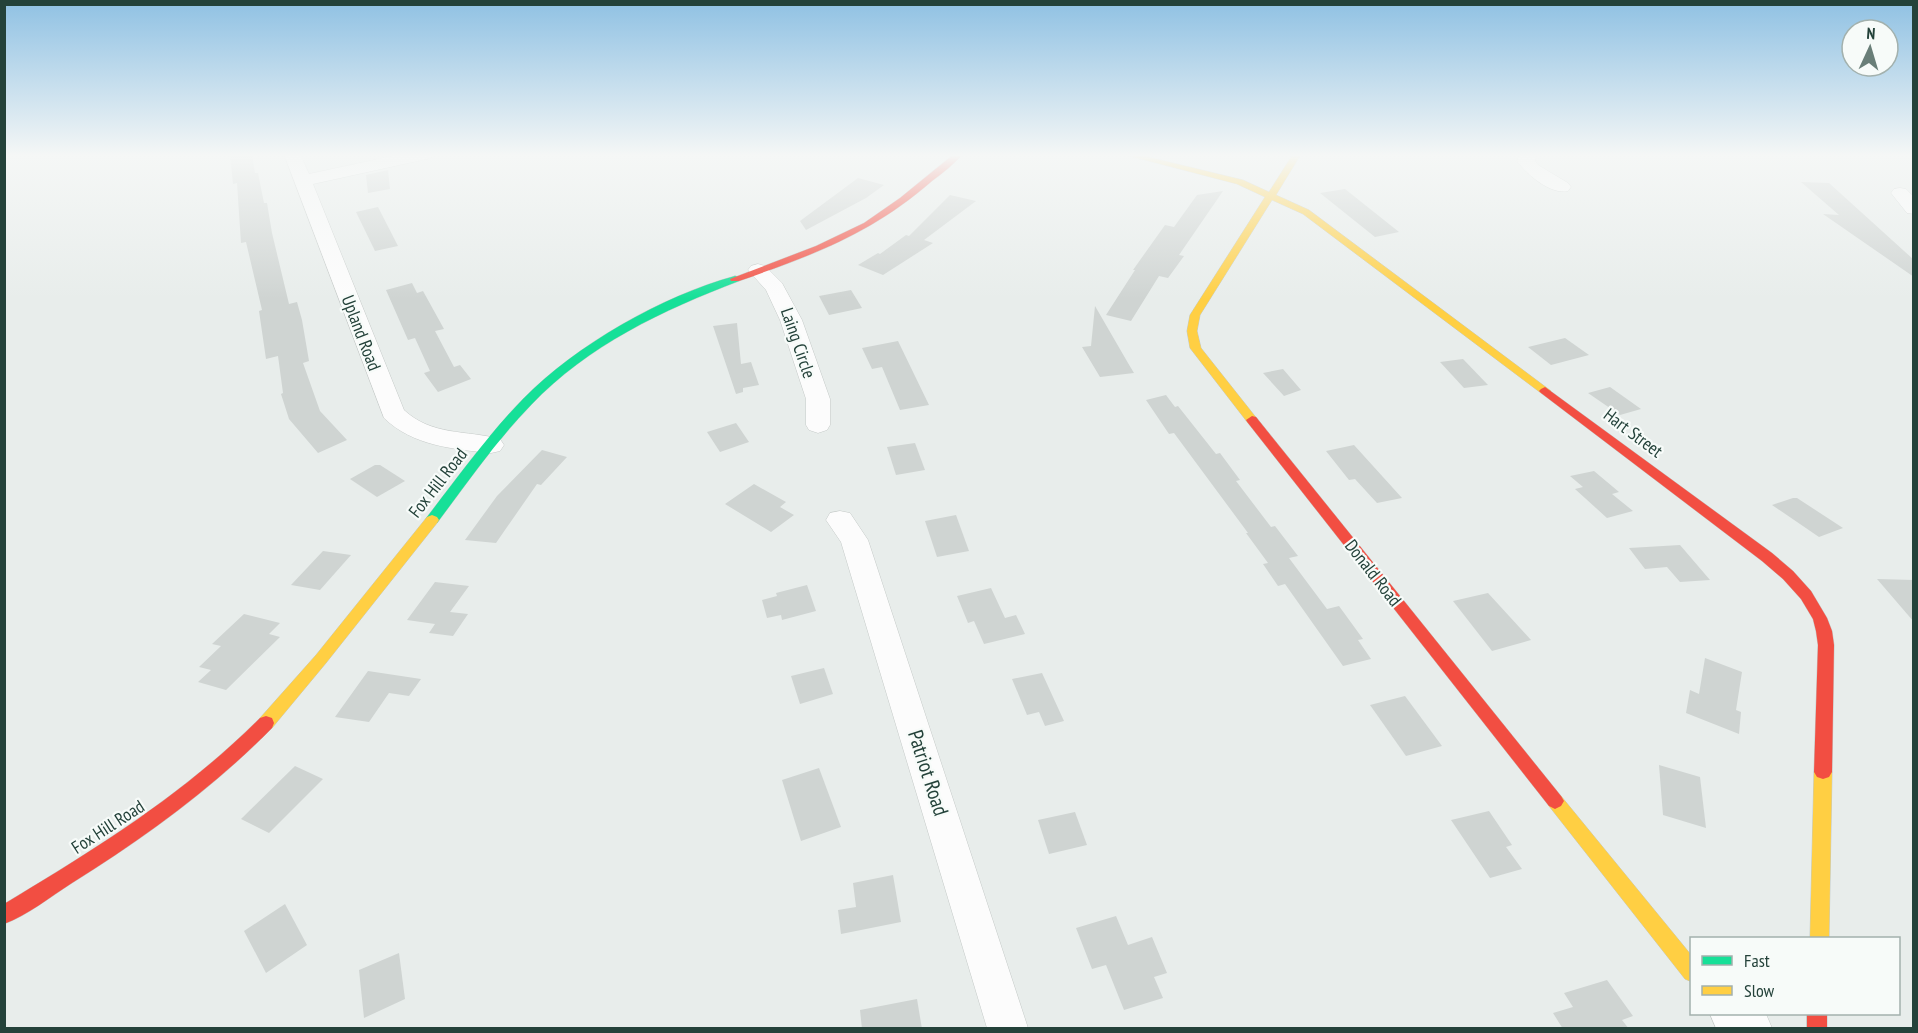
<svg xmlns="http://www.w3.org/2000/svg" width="1918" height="1033" viewBox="0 0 1918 1033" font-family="'PT Sans Narrow',sans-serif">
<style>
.building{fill:#cfd4d2}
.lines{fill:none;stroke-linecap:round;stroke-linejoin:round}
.street-casing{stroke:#c5cac8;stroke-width:1}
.fast-casing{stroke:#c3cbc8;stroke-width:1}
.slow-casing{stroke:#c3cbc8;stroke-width:1}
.jam-casing{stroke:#c3cbc8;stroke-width:1}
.street{fill:#fcfcfc;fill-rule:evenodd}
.fast{fill:#16e098;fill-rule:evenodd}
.slow{fill:#ffcf43;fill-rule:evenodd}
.jam{fill:#f24e42;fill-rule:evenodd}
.labels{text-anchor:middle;stroke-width:4.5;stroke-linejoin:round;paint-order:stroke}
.street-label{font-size:18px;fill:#24423a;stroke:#f7fbf9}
.near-street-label{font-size:21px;fill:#24423a;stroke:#f7fbf9}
</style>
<rect width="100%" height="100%" fill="#e8edeb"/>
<g class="building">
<polygon points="230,154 252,154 255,173 258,173 264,203 267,203 272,233 289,304 297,302 302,320 309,361 303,363 320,411 347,440 318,453 289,419 281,394 283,393 278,356 266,359 259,311 262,310 246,242 241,243 237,183 233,184"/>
<polygon points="388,170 390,189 368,193 366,175"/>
<polygon points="858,178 884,185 866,198 806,230 800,221"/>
<polygon points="1801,182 1829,183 1914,260 1914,277 1823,214 1839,215"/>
<polygon points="1345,189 1399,232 1375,237 1320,193"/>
<polygon points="1223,191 1179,255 1184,256 1168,278 1159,276 1131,321 1106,315 1135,270 1133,270 1165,225 1174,227 1197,195"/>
<polygon points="950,195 976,201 924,240 933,243 883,275 858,265 878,253 880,254 906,235 909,236"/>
<polygon points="378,207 398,246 375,251 356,212"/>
<polygon points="412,283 417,293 423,291 444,329 435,331 454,367 460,365 471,379 438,392 424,373 430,371 415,338 408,340 386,290"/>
<polygon points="851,290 862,308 829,315 819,296"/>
<polygon points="1095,306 1128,363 1134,373 1100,377 1082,347 1091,346"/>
<polygon points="737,323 741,364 751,362 759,385 743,388 743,392 736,394 713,326"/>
<polygon points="1565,338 1589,355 1551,365 1528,347"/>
<polygon points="898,341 929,405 900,410 882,367 872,369 862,348"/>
<polygon points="1463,359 1488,385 1464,388 1440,362"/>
<polygon points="1283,369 1301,390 1284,396 1263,373"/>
<polygon points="1610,387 1641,409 1620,415 1588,393"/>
<polygon points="1166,395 1175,407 1178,406 1216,454 1220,453 1240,480 1236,481 1271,527 1275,526 1298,556 1289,558 1327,609 1339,606 1363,639 1358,640 1371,659 1343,666 1285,584 1278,586 1263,564 1268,563 1246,533 1248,533 1174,433 1169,434 1146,400"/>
<polygon points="736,423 749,442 720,452 707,432"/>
<polygon points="915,443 925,470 896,475 887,447"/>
<polygon points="1354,445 1402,498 1377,503 1355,479 1349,480 1326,451"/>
<polygon points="542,450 567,457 541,485 537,484 496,543 465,540 497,496"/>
<polygon points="375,465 380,465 405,481 377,497 350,479"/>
<polygon points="1594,471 1619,492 1612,494 1633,511 1607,518 1575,489 1583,487 1570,476"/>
<polygon points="754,484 786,502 780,507 794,515 771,532 725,504"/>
<polygon points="1793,498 1797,498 1843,528 1819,537 1772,505"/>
<polygon points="956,515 969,551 937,557 925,521"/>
<polygon points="1680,545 1710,580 1680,582 1667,567 1645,569 1629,548"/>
<polygon points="323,551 351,555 320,590 291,585"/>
<polygon points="1877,579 1914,580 1914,622"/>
<polygon points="435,582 469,586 450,612 468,614 453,636 429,633 435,624 407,620"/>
<polygon points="807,585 816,611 782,620 781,615 767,618 762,600 777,596 776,593"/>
<polygon points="991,588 1005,618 1016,615 1025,634 984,644 974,621 968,623 957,596"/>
<polygon points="1488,593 1531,640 1492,651 1453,601"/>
<polygon points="244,614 280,623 269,634 280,637 226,690 198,682 211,670 199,667 221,646 212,644"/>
<polygon points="1705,658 1742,672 1736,710 1741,712 1739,734 1686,713 1690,690 1699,694"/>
<polygon points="824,668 833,694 800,704 791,676"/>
<polygon points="368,671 421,679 409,696 389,693 369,722 335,717"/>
<polygon points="1042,673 1064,721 1045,726 1039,712 1027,715 1012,679"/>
<polygon points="1405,696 1442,746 1406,756 1370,705"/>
<polygon points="1659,765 1700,777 1706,828 1663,815"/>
<polygon points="295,766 323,779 269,833 241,819"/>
<polygon points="819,768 841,827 801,841 782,780"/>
<polygon points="1489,811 1512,845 1506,847 1522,869 1490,878 1451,820"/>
<polygon points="1075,812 1087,845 1049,854 1038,820"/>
<polygon points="893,875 901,922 841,934 838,910 856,907 853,883"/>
<polygon points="285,904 307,945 266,973 244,931"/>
<polygon points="1116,916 1128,945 1152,937 1167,973 1154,977 1163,998 1124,1010 1106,965 1092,969 1076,928"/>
<polygon points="399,953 405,999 364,1018 359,970"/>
<polygon points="1607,980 1633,1016 1622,1020 1629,1029 1563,1029 1553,1013 1573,1007 1564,993"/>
<polygon points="917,999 922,1029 862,1029 860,1010"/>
</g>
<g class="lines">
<g class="street-casing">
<g id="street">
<path d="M 284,154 L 300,154 L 309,174 L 402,154 L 433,154 L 431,158 L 313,184 L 404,410 C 432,436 466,430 500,439 L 504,445 L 500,451 L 491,453 C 453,449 413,446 384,418 Z"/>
<path d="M 1520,154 L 1536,154 L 1535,161 L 1538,165 L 1568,183 L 1571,187 L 1568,191 C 1551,195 1527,175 1517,161 Z"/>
<polygon points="1900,188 1906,189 1914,197 1914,214 1907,213 1891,193 1894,189"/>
<polygon points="758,264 765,266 782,283 802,320 830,399 830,425 827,430 818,433 809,430 806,425 806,399 780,320 766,290 748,270 751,266"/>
<polygon points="840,511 850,513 868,540 1028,1028 987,1028 841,542 826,520 830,513"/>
<polygon points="1710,1014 1766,1014 1772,1028 1716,1028"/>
</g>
</g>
<g class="fast-casing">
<path id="fast" d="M 735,276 L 739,277 L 739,281 C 663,310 588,345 531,405 C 496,441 467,483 437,523 L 427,523 L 425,520 L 427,517 C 458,477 488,435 523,399 C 576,345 662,296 735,276 Z"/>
</g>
<g class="slow-casing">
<g id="slow">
<polygon points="1122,154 1136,154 1243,180 1269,192 1293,154 1301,154 1276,195 1309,210 1551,391 1549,393 1541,393 1303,214 1272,200 1200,315 1197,331 1201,348 1258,420 1252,424 1248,423 1190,348 1187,331 1190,315 1265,197 1237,184"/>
<polygon points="432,515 437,517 439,520 437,523 326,663 272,728 266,730 260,728 258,723 260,718 316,655 427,517"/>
<polygon points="1823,765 1829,767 1832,772 1829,938 1810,938 1814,772 1817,767"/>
<polygon points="1555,793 1561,796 1692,956 1692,982 1685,979 1549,806 1546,801 1549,796"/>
</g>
</g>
<g class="jam-casing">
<g id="jam">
<path d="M 954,154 L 963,154 C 954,164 943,173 932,181 C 871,234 813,255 739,281 L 731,281 L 730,279 L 816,246 L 864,223 L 900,198 Z"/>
<polygon points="1545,387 1772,553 1793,571 1811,591 1827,618 1832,631 1834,645 1832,772 1829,777 1823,779 1817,777 1814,772 1818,645 1816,631 1813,619 1801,599 1783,579 1762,561 1541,393 1539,391 1541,389"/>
<polygon points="1252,416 1256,417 1561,796 1564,801 1561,806 1555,809 1549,806 1248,423 1246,420"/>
<path d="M 266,716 L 272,718 L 274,723 L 272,728 C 212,789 144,838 72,883 C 50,897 28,915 4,924 L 4,904 C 97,848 183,795 260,718 Z"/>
<rect x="1807" y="1014" width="20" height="14"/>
</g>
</g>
<use href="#street" class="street"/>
<use href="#fast" class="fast"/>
<use href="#slow" class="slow"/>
<use href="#jam" class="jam"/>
</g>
<linearGradient id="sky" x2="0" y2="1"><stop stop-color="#8fc1e3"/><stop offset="0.52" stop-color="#f5f7f6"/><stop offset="1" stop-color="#f5f7f6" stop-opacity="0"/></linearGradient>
<rect width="1918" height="299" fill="url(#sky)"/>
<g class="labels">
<g class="street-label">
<text transform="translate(361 333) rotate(69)" y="6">Upland Road</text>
<text transform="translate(798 343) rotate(71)" y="6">Laing Circle</text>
<text transform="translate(1633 433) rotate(37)" y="6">Hart Street</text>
<text transform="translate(438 483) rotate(-52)" y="6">Fox Hill Road</text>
<text transform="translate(1373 573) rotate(52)" y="6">Donald Road</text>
<text transform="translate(108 827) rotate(-33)" y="6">Fox Hill Road</text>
</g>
<g class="near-street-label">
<text transform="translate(928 773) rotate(72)" y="7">Patriot Road</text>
</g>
</g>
<rect width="1918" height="1033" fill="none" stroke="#24423a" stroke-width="12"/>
<rect x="1690" y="937" width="210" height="78" fill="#f7fbf9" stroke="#a3b1ad" stroke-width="1.5"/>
<rect x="1702" y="956" width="30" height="9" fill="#16e098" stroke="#a3b1ad" stroke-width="1.5"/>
<text x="1744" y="967" font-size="18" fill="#24423a">Fast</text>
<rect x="1702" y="986" width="30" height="9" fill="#ffcf43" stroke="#a3b1ad" stroke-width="1.5"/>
<text x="1744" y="997" font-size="18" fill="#24423a">Slow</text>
<g transform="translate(1870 48) rotate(4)"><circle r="28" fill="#f7fbf9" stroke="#a3b1ad" stroke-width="1.5"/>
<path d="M0-4.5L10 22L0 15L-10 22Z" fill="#697e78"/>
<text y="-9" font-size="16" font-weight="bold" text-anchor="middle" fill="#24423a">N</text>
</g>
</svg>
